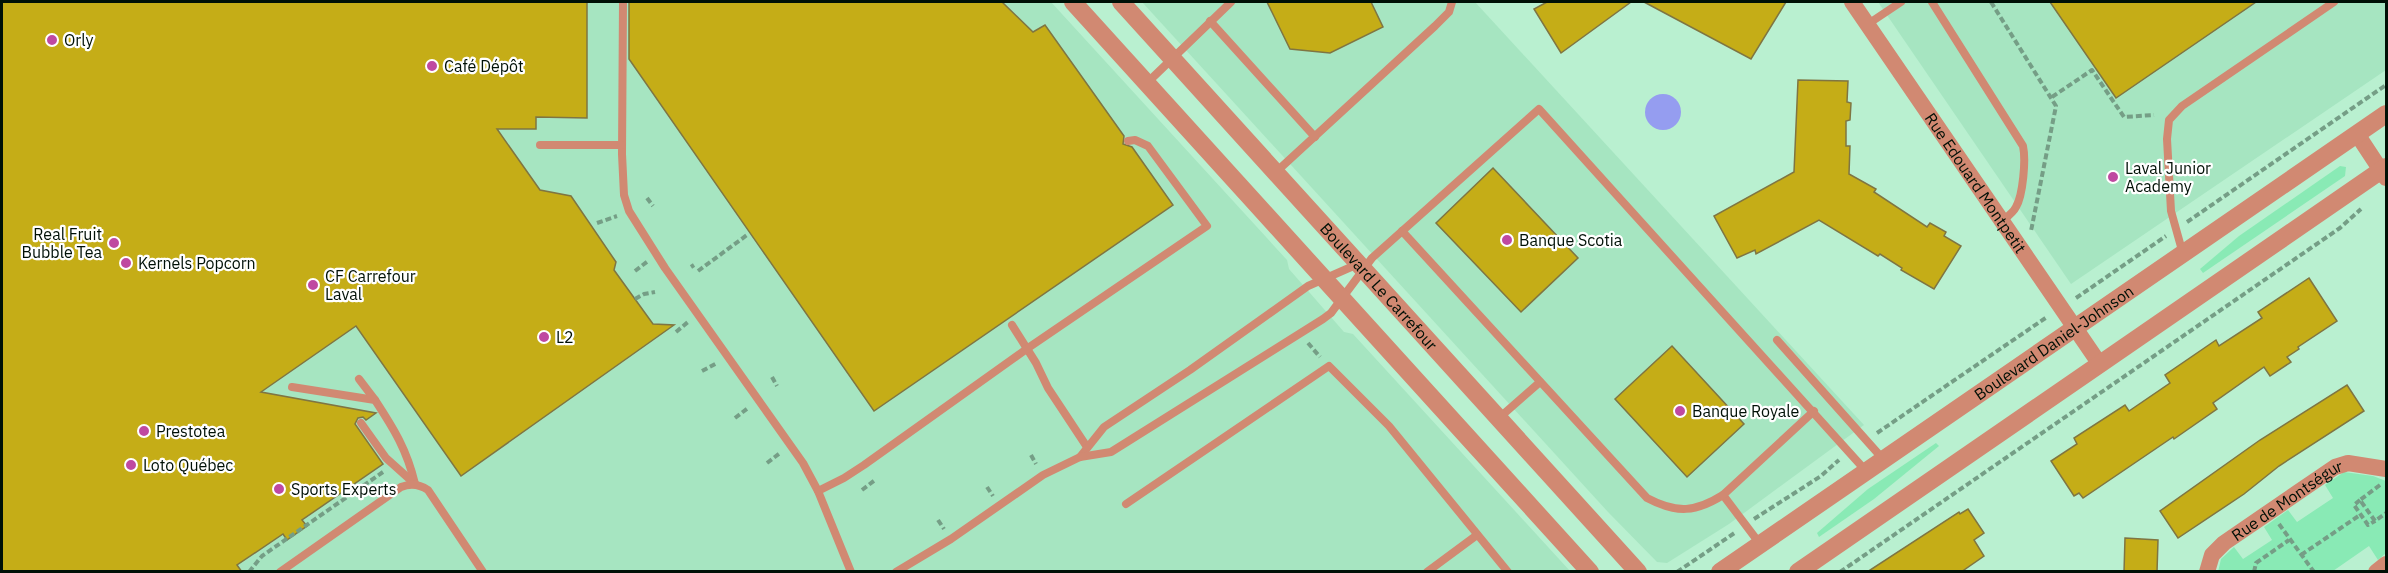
<svg xmlns="http://www.w3.org/2000/svg" width="2388" height="573" viewBox="0 0 2388 573" font-family="'IBM Plex Sans',sans-serif">
<style>
.built{fill:#a6e5c1}
.green{fill:#89eab5}
.water{fill:#959df0}
.building{fill:#c5ad17;stroke:#7f7542;stroke-width:1.5}
.lines{fill:none;stroke-linecap:round;stroke-linejoin:round}
.path{stroke:#759e86;stroke-width:4;stroke-dasharray:6 3;stroke-linecap:butt}
.service{stroke:#d18972;stroke-width:8}
.minor{stroke:#d18972;stroke-width:16}
.tertiary{stroke:#d18972;stroke-width:18}
.poi-dot{fill:#bf49a1;stroke:#fff;stroke-width:2}
.labels{text-anchor:middle;stroke-width:4.5;stroke-linejoin:round;paint-order:stroke}
.poi-label{font-size:16px;fill:#001006;stroke:#fff;text-anchor:start}
.street-label{font-size:16px;fill:#001006;stroke:#fff}
</style>
<rect width="100%" height="100%" fill="#b9f0d0"/>
<g class="built">
<polygon points="2,2 1051,2 1287,260 1289,269 1344,332 1353,334 1570,571 2,571"/>
<polygon points="1142,2 1475,2 1864,425 1729,524 1667,563 1657,562 1608,512"/>
<polygon points="1878,2 2386,2 2386,70 2071,284"/>
</g>
<g class="green">
<polygon points="2340,166 2346,167 2345,176 2203,273 2200,269 2239,236"/>
<polygon points="1936,443 1939,446 1874,499 1819,537 1817,533 1868,489"/>
<polygon points="2344,472 2373,476 2386,481 2386,553 2378,560 2369,546 2333,571 2218,572 2221,559 2234,547 2243,559 2272,540 2264,527 2288,510 2297,522 2333,498 2325,485"/>
</g>
<circle class="water" cx="1663" cy="112" r="18"/>
<g class="building">
<polygon points="2,2 587,2 587,118 536,117 536,129 497,129 540,190 571,196 616,262 614,270 653,324 674,325 461,476 356,326 261,392 376,413 366,420 363,417 358,418 355,424 383,464 302,520 307,526 287,540 283,534 237,565 242,572 2,572"/>
<polygon points="629,2 1002,2 1033,32 1045,25 1124,136 1123,144 1132,147 1173,205 874,411 629,59"/>
<polygon points="1267,2 1371,2 1383,27 1330,53 1290,49"/>
<polygon points="1547,2 1631,2 1561,53 1534,9"/>
<polygon points="1644,2 1786,2 1751,59"/>
<polygon points="2050,2 2256,2 2116,98"/>
<polygon points="1798,80 1848,81 1847,102 1851,103 1850,120 1846,121 1846,146 1850,146 1849,174 1876,189 1874,192 1927,227 1930,223 1946,232 1944,236 1961,246 1934,289 1901,270 1902,268 1880,254 1878,256 1819,220 1756,254 1755,250 1737,258 1714,216 1794,172"/>
<polygon points="1493,168 1578,258 1521,312 1436,223"/>
<polygon points="2309,278 2337,321 2298,347 2299,349 2287,357 2291,362 2270,376 2264,367 2213,403 2217,409 2174,439 2173,437 2083,498 2079,493 2074,496 2051,461 2077,444 2074,438 2125,405 2129,411 2170,383 2165,375 2216,340 2219,346 2262,318 2258,312"/>
<polygon points="1672,346 1744,424 1687,477 1615,399"/>
<polygon points="2347,385 2364,411 2279,466 2244,494 2178,538 2160,511 2260,440"/>
<polygon points="1968,509 1984,533 1974,540 1984,556 1961,572 1867,572 1959,512 1960,514"/>
<polygon points="2125,538 2158,540 2157,572 2124,572"/>
</g>
<g class="lines">
<g class="path">
<polyline points="1991,2 2056,106 2031,231"/>
<polyline points="2052,97 2092,70 2124,117 2154,115"/>
<polyline points="647,198 653,206"/>
<polyline points="2187,222 2386,85"/>
<polyline points="597,223 617,216"/>
<polyline points="691,267 694,265"/>
<polyline points="635,271 648,261"/>
<polyline points="698,271 747,235"/>
<polyline points="2076,298 2166,236"/>
<polyline points="635,299 644,294 655,292"/>
<polyline points="676,332 688,322"/>
<polyline points="1308,343 1320,357"/>
<polyline points="702,371 717,363"/>
<polyline points="772,377 777,386"/>
<polyline points="735,418 748,408"/>
<polyline points="1877,433 2047,317"/>
<polyline points="1031,455 1036,464"/>
<polyline points="767,463 780,453"/>
<polyline points="2380,485 2360,500 2375,521 2386,513"/>
<polyline points="987,487 993,496"/>
<polyline points="862,490 875,480"/>
<polyline points="2360,500 2354,505 2368,525 2375,521"/>
<polyline points="1754,519 1821,476 1839,460"/>
<polyline points="938,520 944,529"/>
<polyline points="2279,524 2314,572"/>
<polyline points="2301,555 2360,515"/>
<polyline points="249,572 262,556 383,472"/>
<polyline points="1677,572 1736,532"/>
<polyline points="1840,572 2340,228 2361,209"/>
<polyline points="2254,572 2256,563 2289,540"/>
</g>
<g class="service">
<polyline points="623,2 622,154 624,195 629,211 665,268 803,463 818,491 851,572"/>
<path d="M 1932,2 L 2023,146 C 2026,160 2023,195 2016,207 C 2013,213 2007,217 2002,221"/>
<polyline points="1210,21 1315,137"/>
<polyline points="1868,24 1901,2"/>
<polyline points="1148,82 1231,2"/>
<polyline points="540,145 622,145"/>
<polyline points="1276,172 1435,26 1449,12 1452,2"/>
<path d="M 1402,231 L 1647,498 C 1677,514 1696,512 1723,495 L 1760,544"/>
<polyline points="2183,254 2171,211 2167,139 2169,120 2182,106 2334,2"/>
<polyline points="1012,325 1036,363 1048,388 1087,447"/>
<polyline points="1777,340 1883,459"/>
<polyline points="359,379 375,400"/>
<path d="M 292,387 L 375,400 C 394,429 407,450 415,484"/>
<polyline points="1499,418 1540,382"/>
<polyline points="361,423 386,458 415,484"/>
<polyline points="1080,457 1104,427 1190,370 1308,286 1358,264"/>
<polyline points="818,491 844,478 864,465 1028,348 1207,226 1148,146 1135,140 1128,141"/>
<polyline points="1723,495 1814,411"/>
<polyline points="1126,504 1329,366 1389,426 1508,572"/>
<path d="M 280,572 L 401,487 C 411,483 419,484 428,490 L 483,572"/>
<polyline points="896,572 951,539 1043,475 1080,457 1111,452 1323,319 1331,313 1372,258 1539,109 1866,471"/>
<polyline points="1427,572 1477,535"/>
</g>
<g class="minor">
<path id="s1" d="M 1852,2 L 2099,363"/>
<polyline points="2357,134 2386,178"/>
<path id="s2" d="M 2207,572 L 2212,555 L 2224,543 L 2335,467 L 2348,463 L 2386,469"/>
<polyline points="2376,572 2386,564"/>
</g>
<g class="tertiary">
<polyline points="1073,2 1590,572"/>
<path id="s3" d="M 1121,2 L 1638,572"/>
<path id="s4" d="M 1720,572 L 2386,114"/>
<polyline points="1798,572 2386,167"/>
</g>
</g>
<g class="poi-dot">
<circle cx="52" cy="40" r="6"/>
<circle cx="432" cy="66" r="6"/>
<circle cx="2113" cy="177" r="6"/>
<circle cx="1507" cy="240" r="6"/>
<circle cx="114" cy="243" r="6"/>
<circle cx="126" cy="263" r="6"/>
<circle cx="313" cy="285" r="6"/>
<circle cx="544" cy="337" r="6"/>
<circle cx="1680" cy="411" r="6"/>
<circle cx="144" cy="431" r="6"/>
<circle cx="131" cy="465" r="6"/>
<circle cx="279" cy="489" r="6"/>
</g>
<g class="labels">
<g class="poi-label">
<text x="64" y="46">Orly</text>
<text x="444" y="72">Café Dépôt</text>
<text x="2125" y="174">Laval Junior<tspan x="2125" dy="18">Academy</tspan></text>
<text x="102" y="240" text-anchor="end">Real Fruit<tspan x="102" dy="18">Bubble Tea</tspan></text>
<text x="1519" y="246">Banque Scotia</text>
<text x="138" y="269">Kernels Popcorn</text>
<text x="325" y="282">CF Carrefour<tspan x="325" dy="18">Laval</tspan></text>
<text x="556" y="343">L2</text>
<text x="1692" y="417">Banque Royale</text>
<text x="156" y="437">Prestotea</text>
<text x="143" y="471">Loto Québec</text>
<text x="291" y="495">Sports Experts</text>
</g>
<g class="street-label">
<text dy="6" stroke="none"><textPath href="#s1" startOffset="219">Rue Edouard Montpetit</textPath></text>
<text dy="6" stroke="none"><textPath href="#s3" startOffset="384">Boulevard Le Carrefour</textPath></text>
<text dy="6" stroke="none"><textPath href="#s4" startOffset="405">Boulevard Daniel-Johnson</textPath></text>
<text dy="6" stroke="none"><textPath href="#s2" startOffset="111">Rue de Montségur</textPath></text>
</g>
</g>
<rect width="2388" height="573" fill="none" stroke="#001006" stroke-width="6"/>
</svg>
